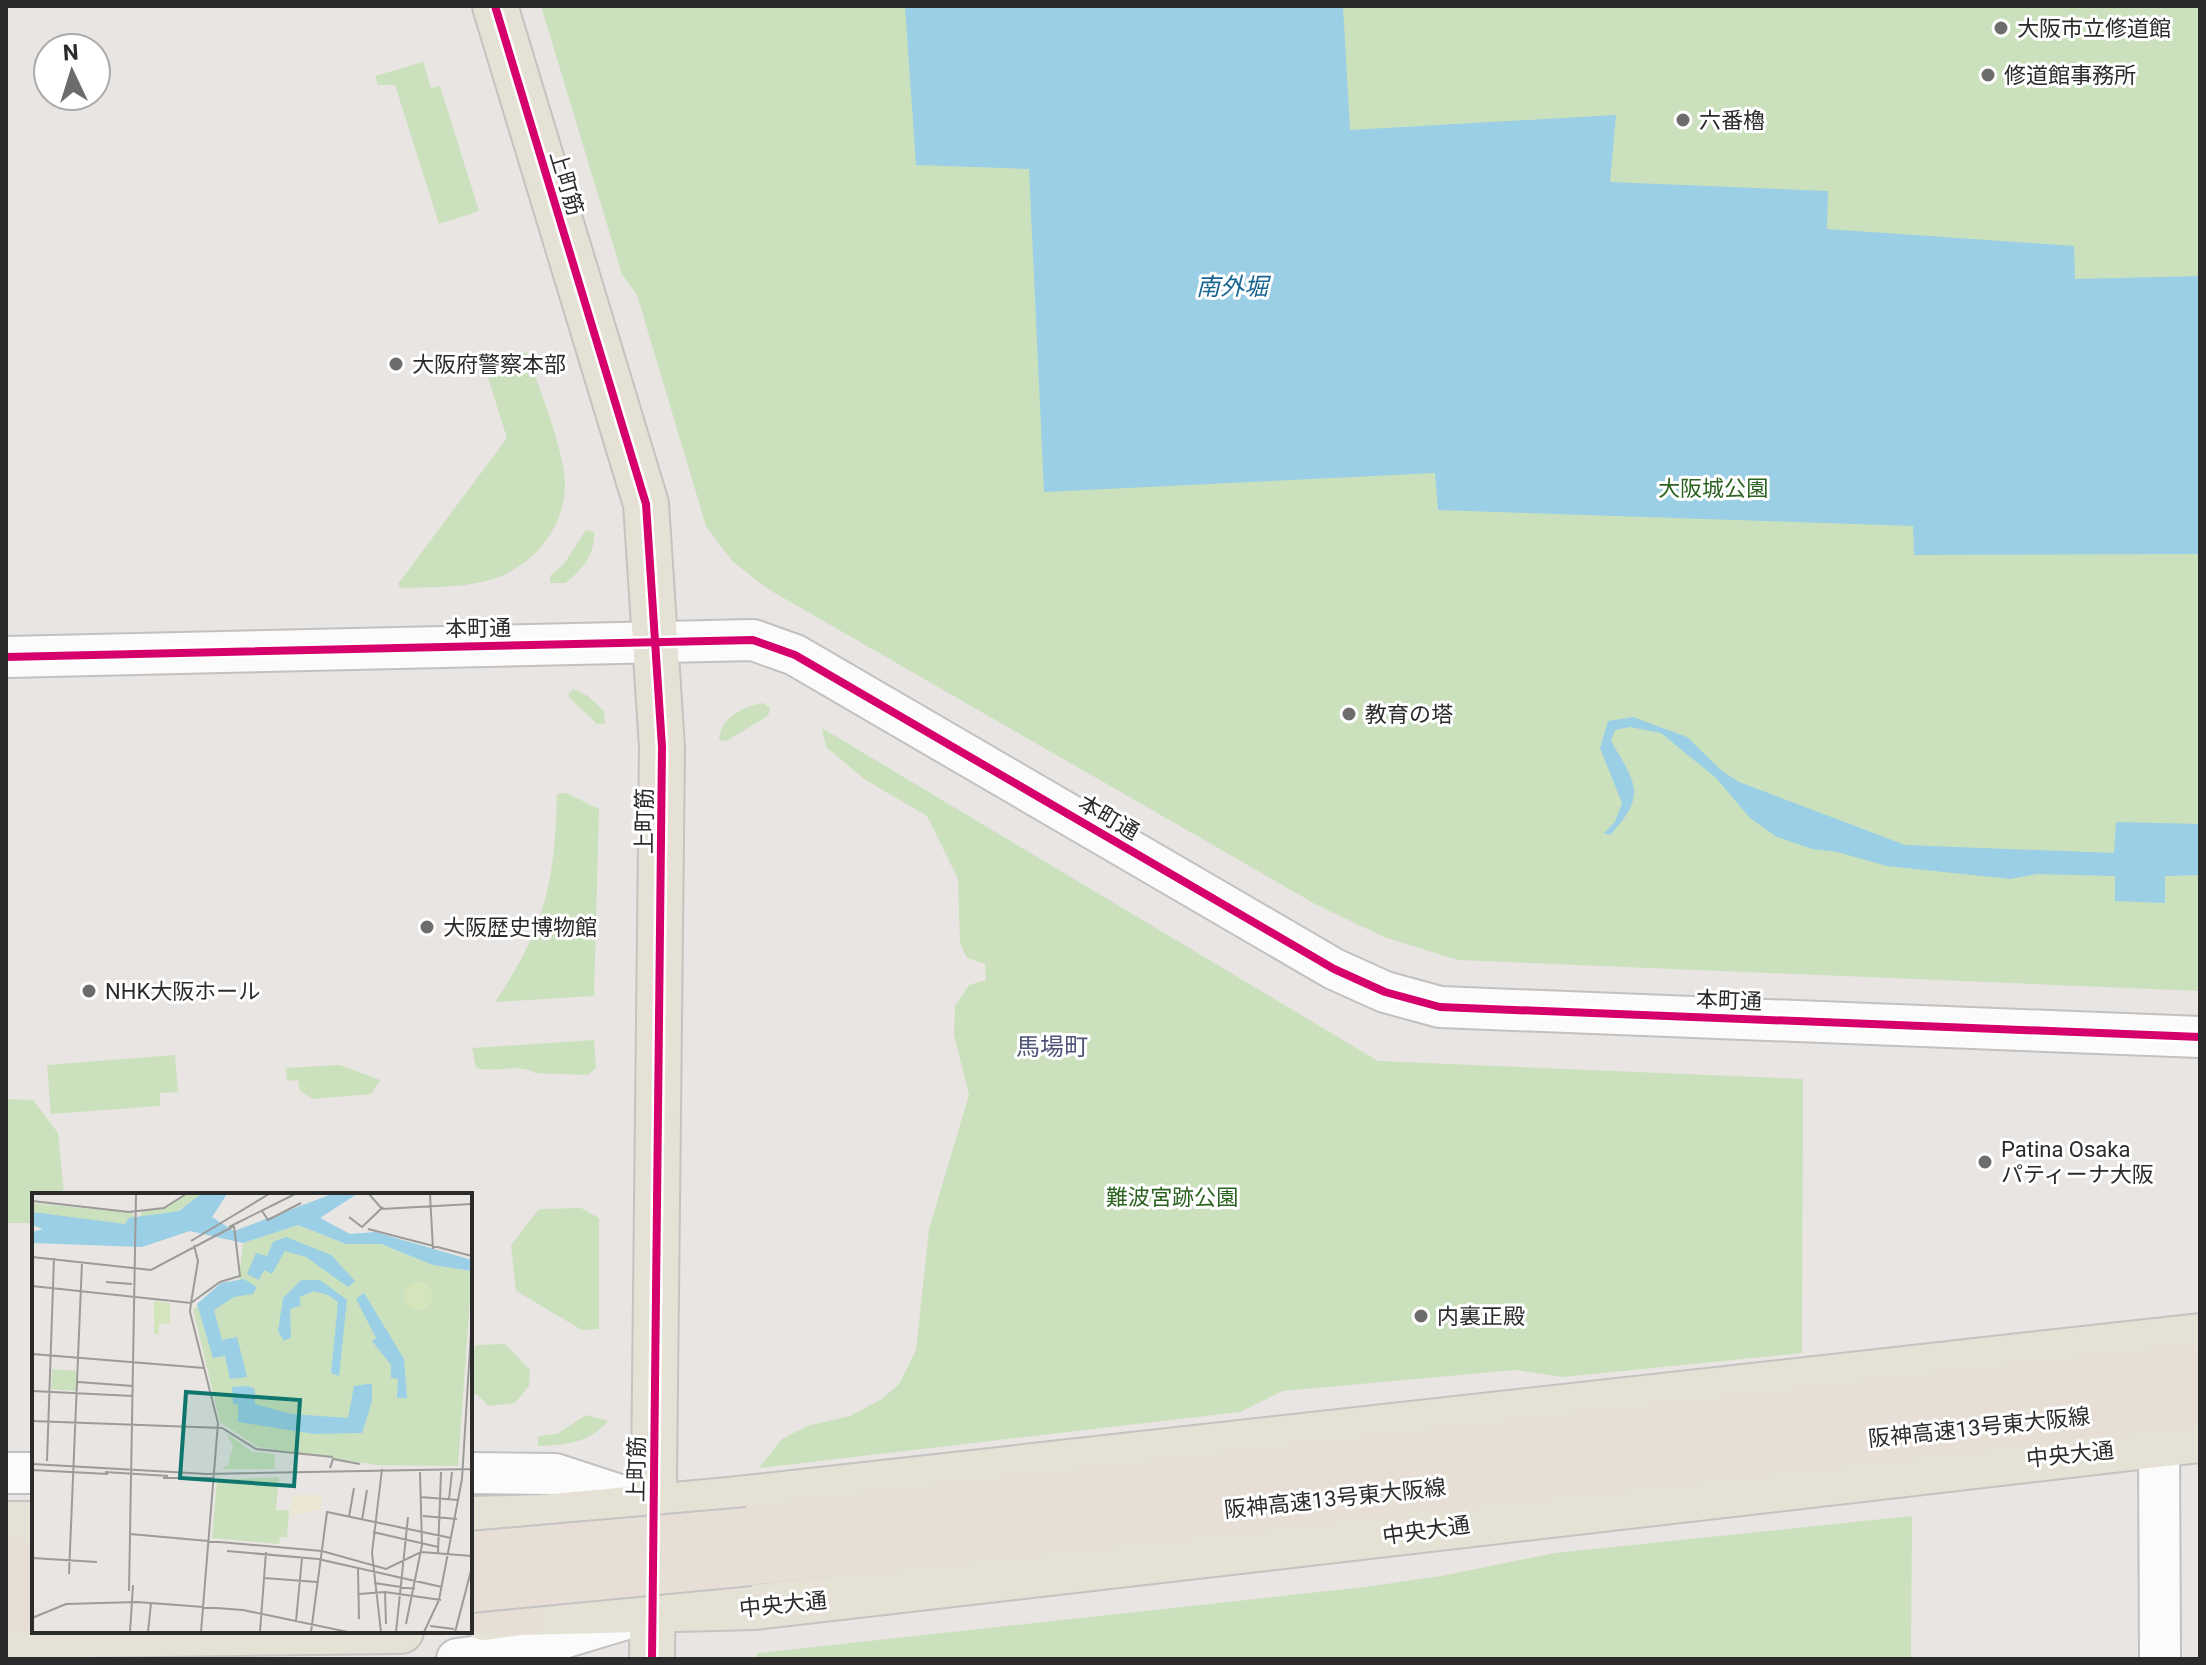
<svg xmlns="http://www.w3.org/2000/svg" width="2206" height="1665" viewBox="0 0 2206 1665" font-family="Roboto,'Noto Sans JP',sans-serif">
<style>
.green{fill:#cbe1bd}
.water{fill:#9acfe5}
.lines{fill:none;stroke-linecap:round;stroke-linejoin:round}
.minor-casing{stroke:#c2c1c1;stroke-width:44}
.major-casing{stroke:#c5c3c2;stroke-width:48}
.highway-casing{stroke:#c5c3c2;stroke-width:48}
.minor{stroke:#fcfbfb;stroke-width:40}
.major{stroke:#e5e2d5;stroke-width:44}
.highway{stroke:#e7ded6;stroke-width:44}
.highway-bridge-casing{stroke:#c5c3c2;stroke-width:48;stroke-linecap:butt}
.highway-bridge{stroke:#e7ded6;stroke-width:44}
.cycleway-casing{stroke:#fff;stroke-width:13}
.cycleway{stroke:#d6006c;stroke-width:8}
.poi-dot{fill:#6d6c6b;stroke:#fff;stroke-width:3}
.labels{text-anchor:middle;stroke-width:6;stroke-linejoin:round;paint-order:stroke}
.poi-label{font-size:22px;fill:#2b2b2b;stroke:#fff;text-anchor:start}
.street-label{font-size:22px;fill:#2b2b2b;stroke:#fff}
.park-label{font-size:22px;fill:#2c6320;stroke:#fff}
.water-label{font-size:24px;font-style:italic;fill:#176592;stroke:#fff}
.neighbourhood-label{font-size:24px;fill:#4e5578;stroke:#fff}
.inset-road{fill:none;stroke:#9c9b99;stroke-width:2}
.view{fill:#0f766e;fill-opacity:0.15;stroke:#0f766e;stroke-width:4}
.inset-edge{fill:none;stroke:#2b2b2b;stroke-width:4}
</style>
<rect width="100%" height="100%" fill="#e8e5e2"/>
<g class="green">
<polygon points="541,6 2200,6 2200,991 1458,960 1384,937 1317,905 768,589 732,561 706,526 637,295 622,274"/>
<polygon points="423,62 431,88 440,86 479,211 439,224 395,85 378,85 375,76"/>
<path d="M 527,352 C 538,387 564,448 565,483 C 566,529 530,570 486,581 C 459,588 428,587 400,588 L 398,584 L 507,438 L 484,365 Z"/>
<path d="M 586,530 L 594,532 C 596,553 581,572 565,583 L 550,583 L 550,576 L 564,564 Z"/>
<polygon points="573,689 588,696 604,711 605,724 597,724 571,699 568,695"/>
<path d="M 763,703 L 770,708 L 768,716 L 726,741 L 719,740 C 720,718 743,706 763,703 Z"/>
<polygon points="822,728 1378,1061 1803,1079 1802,1353 1563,1377 1515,1370 1283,1391 1240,1412 759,1468 782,1439 807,1426 850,1416 882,1399 900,1383 916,1350 929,1229 969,1095 954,1035 955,1006 969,985 986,980 985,964 967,958 960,943 958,879 927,816 864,779 826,747"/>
<path d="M 567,793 L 599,809 L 594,996 L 495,1002 C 545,928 555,882 557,794 Z"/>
<path d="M 594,1040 L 596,1068 L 588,1075 L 535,1073 C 519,1063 495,1073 476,1068 L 472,1048 Z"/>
<polygon points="175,1055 178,1092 160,1093 160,1106 51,1114 47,1065"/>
<polygon points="340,1065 380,1080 371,1094 313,1099 300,1091 298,1080 287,1081 286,1068"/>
<polygon points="6,1099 33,1100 58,1133 64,1195 34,1195 34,1223 7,1223"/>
<polygon points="581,1208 599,1218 599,1329 582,1330 516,1291 511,1245 539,1209"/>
<polygon points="505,1344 530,1370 529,1386 515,1403 488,1406 477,1394 470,1395 470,1361 476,1345"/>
<path d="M 586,1415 L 608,1421 C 590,1443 565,1445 538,1446 L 538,1436 L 557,1434 Z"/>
<polygon points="1912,1516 1911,1659 753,1659 759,1653 1365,1587 1441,1576 1555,1553"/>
</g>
<g class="water">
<polygon points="905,6 1343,6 1350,130 1616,115 1610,182 1828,191 1827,229 2074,246 2075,279 2200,276 2200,554 1914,555 1913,526 1438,510 1435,473 1044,492 1029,169 916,165"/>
<path d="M 1633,717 L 1687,737 L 1722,771 L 1739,782 L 1905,845 L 2114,853 L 2116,822 L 2200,824 L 2200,875 L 2165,876 L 2165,903 L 2115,901 L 2115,876 L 2037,874 L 2010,879 L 1887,866 L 1837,852 L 1812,849 L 1777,837 L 1750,818 L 1716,778 L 1661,733 L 1630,727 L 1615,730 L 1611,741 C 1634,782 1649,794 1610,835 L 1604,833 L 1615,822 L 1622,803 L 1600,748 L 1608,721 Z"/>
</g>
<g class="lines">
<g class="minor-casing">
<g id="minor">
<polyline points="6,657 753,640 795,655 1334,969 1385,992 1440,1007 2200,1037"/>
<polyline points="2159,1444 2160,1659"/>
<polyline points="6,1473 34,1473"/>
<polyline points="470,1473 555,1474 653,1506"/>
<polyline points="457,1659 520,1651 629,1618"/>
</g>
</g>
<g class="major-casing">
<g id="major">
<polyline points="495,6 646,504 662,747 652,1659"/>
<polyline points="470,1519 543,1517 729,1500 2200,1336"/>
<polyline points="6,1524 34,1524"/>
<polyline points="484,1618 520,1613 755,1607 2200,1440"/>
<polyline points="6,1636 401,1631"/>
</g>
</g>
<g class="highway-casing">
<g id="highway">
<polyline points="748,1530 2200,1368"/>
<polyline points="750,1563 2200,1403"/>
<polyline points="6,1565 34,1565"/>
<polyline points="470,1608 520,1613"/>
<polyline points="6,1609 34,1609"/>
</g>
</g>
<use href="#minor" class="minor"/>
<use href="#major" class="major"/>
<use href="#highway" class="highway"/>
<g class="highway-bridge-casing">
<g id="highway-bridge">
<polyline points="470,1554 748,1530"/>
<polyline points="470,1590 750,1563"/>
</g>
</g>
<use href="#highway-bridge" class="highway-bridge"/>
<g class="cycleway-casing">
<g id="cycleway">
<polyline points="495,6 646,504 662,747 652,1659"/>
<polyline points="6,657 753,640 795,655 1334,969 1385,992 1440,1007 2200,1037"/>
</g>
</g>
<use href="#cycleway" class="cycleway"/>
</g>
<g class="poi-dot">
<circle cx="2001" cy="28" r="8"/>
<circle cx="1988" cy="75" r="8"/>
<circle cx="1683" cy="120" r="8"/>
<circle cx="396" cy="364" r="8"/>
<circle cx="1349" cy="714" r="8"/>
<circle cx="427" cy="927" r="8"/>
<circle cx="89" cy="991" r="8"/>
<circle cx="1985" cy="1162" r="8"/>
<circle cx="1421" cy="1316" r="8"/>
</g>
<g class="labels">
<g class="poi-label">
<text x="2017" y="36">大阪市立修道館</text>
<text x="2004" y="83">修道館事務所</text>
<text x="1699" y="128">六番櫓</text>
<text x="412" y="372">大阪府警察本部</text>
<text x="1365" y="722">教育の塔</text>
<text x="443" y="935">大阪歴史博物館</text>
<text x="105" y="999">NHK大阪ホール</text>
<text x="2001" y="1157">Patina Osaka<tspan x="2001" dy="25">パティーナ大阪</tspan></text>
<text x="1437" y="1324">内裏正殿</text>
</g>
<g class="street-label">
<text transform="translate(567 183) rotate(73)" y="8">上町筋</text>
<text transform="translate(478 628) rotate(-1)" y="8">本町通</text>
<text transform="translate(1109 817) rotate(30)" y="8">本町通</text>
<text transform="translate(644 821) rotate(-90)" y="8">上町筋</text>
<text transform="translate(1729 1000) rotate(2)" y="8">本町通</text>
<text transform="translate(1979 1427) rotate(-6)" y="8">阪神高速13号東大阪線</text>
<text transform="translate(2070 1454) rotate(-6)" y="8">中央大通</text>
<text transform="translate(636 1469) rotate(-89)" y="8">上町筋</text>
<text transform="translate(1335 1498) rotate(-6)" y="8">阪神高速13号東大阪線</text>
<text transform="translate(1426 1530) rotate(-8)" y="8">中央大通</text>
<text transform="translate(783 1604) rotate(-6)" y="8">中央大通</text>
</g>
<g class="park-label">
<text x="1713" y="496">大阪城公園</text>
<text x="1172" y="1205">難波宮跡公園</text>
</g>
<g class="water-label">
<text x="1232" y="295">南外堀</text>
</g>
<g class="neighbourhood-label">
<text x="1052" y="1055">馬場町</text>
</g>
</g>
<g transform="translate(32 1193)">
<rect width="440" height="440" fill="#e8e5e2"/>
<path d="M 156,1 L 169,1 L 145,19 L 109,24 L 109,16 L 126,17 ZM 0,10 L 101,20 L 102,24 L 94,31 L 43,28 L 0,19 ZM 265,32 L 314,51 L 349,51 L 401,72 L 440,78 L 426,273 L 345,272 L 226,254 L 188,229 L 161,116 L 207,86 L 211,50 ZM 20,176 L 44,178 L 44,198 L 19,196 ZM 194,240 L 221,259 L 243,261 L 242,276 L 189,276 L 196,272 L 201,253 ZM 247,284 L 244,317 L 257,317 L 255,344 L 248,344 L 247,351 L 180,345 L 185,287 Z" fill="#cbe1bd"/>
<path d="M 261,302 L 286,302 L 291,305 L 289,316 L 258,323 Z" fill="#ebe7d2"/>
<path d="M372 103a14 14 0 1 1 28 0a14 14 0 1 1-28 0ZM 122,108 L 138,110 L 138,130 L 127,131 L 127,141 L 122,141 Z" fill="#d4e5bb"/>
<path d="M 169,1 L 195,1 L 180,24 L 202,38 L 300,1 L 325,1 L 288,25 L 318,41 L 343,39 L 440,67 L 440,78 L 401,72 L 349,51 L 314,51 L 266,32 L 211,50 L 158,38 L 110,54 L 0,50 L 0,39 L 11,36 L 0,32 L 0,19 L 93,31 L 97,25 L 147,18 ZM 254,44 L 299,62 L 323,88 L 316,94 L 274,64 L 253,58 L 240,81 L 232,77 L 227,87 L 215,81 L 224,60 L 235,63 L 241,49 ZM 212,86 L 225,94 L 221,101 L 202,104 L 182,117 L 190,147 L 205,144 L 214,179 L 215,184 L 198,186 L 193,163 L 181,165 L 165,111 L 189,90 ZM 269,87 L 288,87 L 315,107 L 307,183 L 299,180 L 306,109 L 296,102 L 282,98 L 268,104 L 268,113 L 258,116 L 259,144 L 252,148 L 246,138 L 251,105 ZM 332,100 L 372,166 L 375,205 L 365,205 L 366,186 L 359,185 L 359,172 L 340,148 L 344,145 L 324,106 ZM 335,191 L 340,191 L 340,208 L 330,240 L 282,241 L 206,229 L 206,212 L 201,211 L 200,194 L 216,193 L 223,196 L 223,211 L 260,221 L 316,225 L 322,193 Z" fill="#9acfe5"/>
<path class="inset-road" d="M 337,1 L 350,16 L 440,11M 398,1 L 401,56M 0,8 L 97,19 L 132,15 L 154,1M 230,18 L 236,27 L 269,10M 317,24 L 330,34 L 351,14M 197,34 L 263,1M 336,36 L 440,63M 159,48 L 237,1M 0,64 L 119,77 L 202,33M 74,89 L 100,91M 0,93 L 159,110 L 166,68 L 162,52M 0,161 L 172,175M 46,189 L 101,193M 0,198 L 101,203M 440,215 L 440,318M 0,228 L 190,235 L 224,256 L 301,264M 15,268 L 22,65M 0,271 L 175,281 L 440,276M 298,275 L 301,266 L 328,271M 0,277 L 76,281M 73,279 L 136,283M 131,285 L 182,285M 388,304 L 426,307M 417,306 L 420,279M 391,323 L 425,326M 317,324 L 322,295M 330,327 L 335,297M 341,339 L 406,354M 98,341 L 290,358 L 354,376 L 389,359 L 440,363M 195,358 L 286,366 L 410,394M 406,360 L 409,279M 0,365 L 65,369M 326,376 L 327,426M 37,381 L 50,69M 232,385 L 285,389M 342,390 L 383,396M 97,398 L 104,1M 353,398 L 354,431M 327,401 L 353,399 L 409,407M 0,425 L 34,411 L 105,409 L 211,417 L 316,439M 264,428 L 270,365M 374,431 L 390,352 L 388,279M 398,433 L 422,436M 98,439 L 101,392M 116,439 L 119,410M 169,439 L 186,230 L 158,119 L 159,110 L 188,89 L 208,83 L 202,33M 228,439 L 234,359M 279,439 L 295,319 L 419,345M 349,439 L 340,360 L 350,276M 364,439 L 376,324M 392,439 L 407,407 L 430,286 L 440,123M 423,439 L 440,374"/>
<path class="view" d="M 154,199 L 268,207 L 262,293 L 148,285 Z"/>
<rect width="440" height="440" class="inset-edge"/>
</g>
<rect width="2206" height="1665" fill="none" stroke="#2b2b2b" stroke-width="16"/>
<g transform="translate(72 72) rotate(356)"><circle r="38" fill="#ffffff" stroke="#aaaaaa" stroke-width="2"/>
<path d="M0-6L14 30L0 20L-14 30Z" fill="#6d6c6b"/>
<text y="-12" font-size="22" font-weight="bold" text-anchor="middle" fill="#2b2b2b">N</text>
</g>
</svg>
